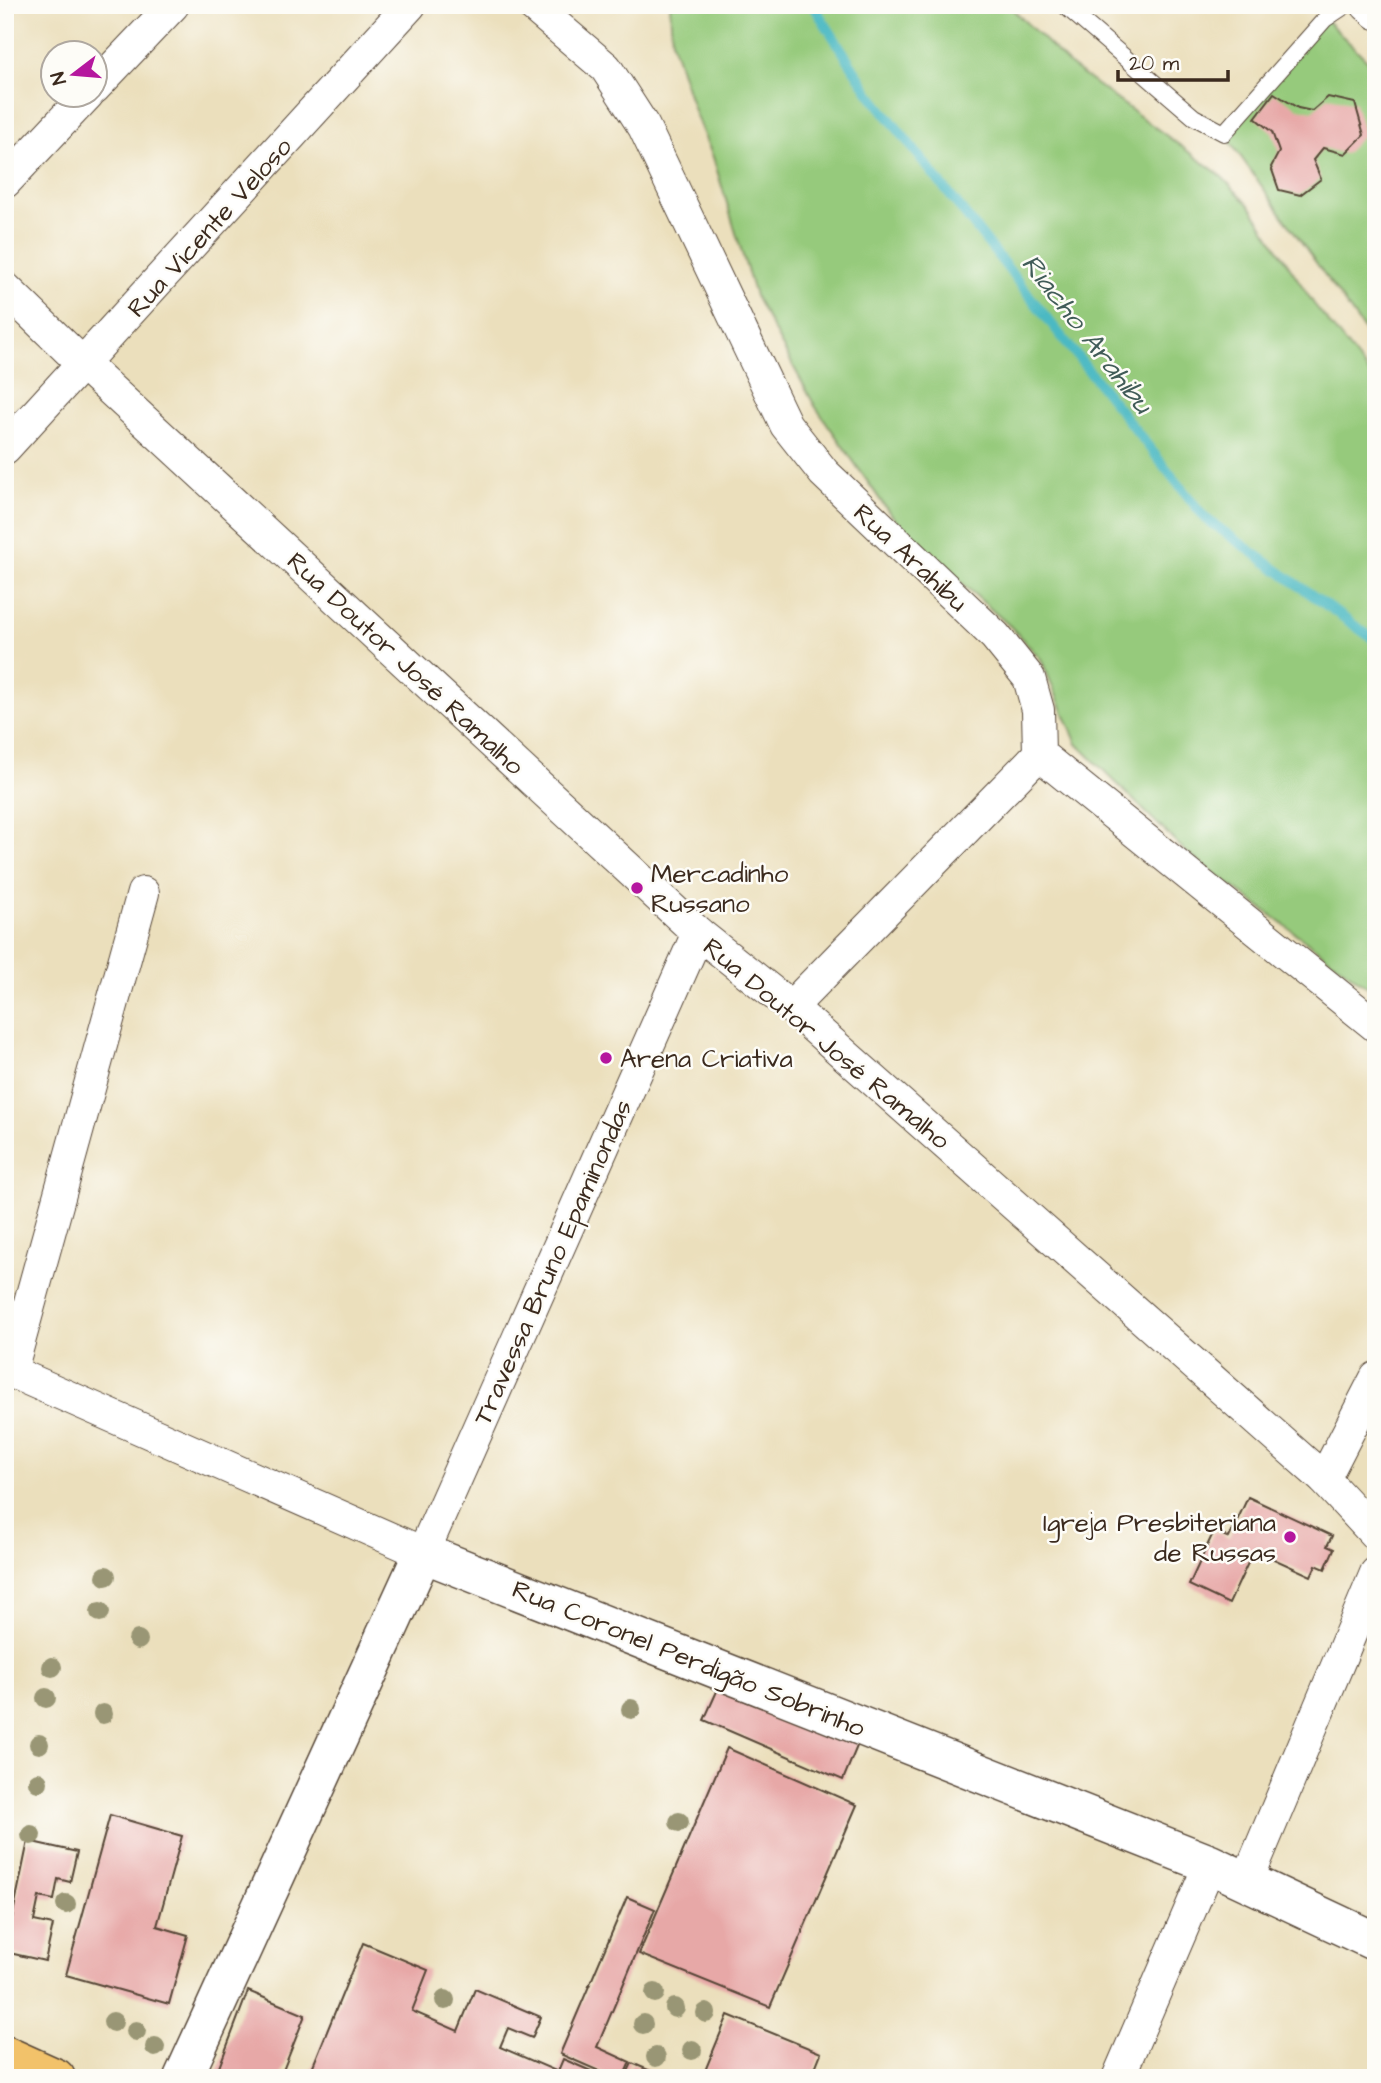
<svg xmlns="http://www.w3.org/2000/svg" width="1381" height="2083" viewBox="0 0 1381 2083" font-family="'Architects Daughter',sans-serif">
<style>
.green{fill:#96ca7b;stroke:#687a4c;stroke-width:2}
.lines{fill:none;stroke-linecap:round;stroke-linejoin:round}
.stream{stroke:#4bb9c3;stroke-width:10}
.building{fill:#e7a8a7}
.service-casing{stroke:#554536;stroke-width:18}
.minor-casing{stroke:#554536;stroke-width:34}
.tertiary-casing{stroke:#554536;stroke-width:41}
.primary-casing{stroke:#554536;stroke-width:41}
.service{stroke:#fff;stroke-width:16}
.minor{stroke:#fff;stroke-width:32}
.tertiary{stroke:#fff;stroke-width:38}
.primary{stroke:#f2c26a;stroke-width:38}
.tree{fill:#999674}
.poi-dot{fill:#b5179e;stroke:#fdfcf7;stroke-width:2.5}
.labels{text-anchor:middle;stroke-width:5;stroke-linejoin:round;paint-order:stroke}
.street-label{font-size:26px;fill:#3b2a1e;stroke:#fdfcf7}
.poi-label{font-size:26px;fill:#3b2a1e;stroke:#fdfcf7;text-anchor:start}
.water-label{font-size:28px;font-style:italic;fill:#415c58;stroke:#fdfcf7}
</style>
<rect width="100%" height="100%" fill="#fdfcf7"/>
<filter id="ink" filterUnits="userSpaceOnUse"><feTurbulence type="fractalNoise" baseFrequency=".0143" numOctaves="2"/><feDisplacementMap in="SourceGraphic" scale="14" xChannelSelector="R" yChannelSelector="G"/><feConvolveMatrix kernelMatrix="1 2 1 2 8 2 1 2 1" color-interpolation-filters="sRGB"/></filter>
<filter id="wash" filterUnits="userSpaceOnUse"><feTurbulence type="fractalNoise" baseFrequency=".00686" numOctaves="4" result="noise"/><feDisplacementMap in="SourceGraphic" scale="28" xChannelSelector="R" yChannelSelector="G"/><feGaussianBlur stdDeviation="1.57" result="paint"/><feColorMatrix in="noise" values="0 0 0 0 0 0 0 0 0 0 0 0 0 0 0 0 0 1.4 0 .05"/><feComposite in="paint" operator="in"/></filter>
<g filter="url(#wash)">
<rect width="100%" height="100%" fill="#ebdfbc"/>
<g class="green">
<polygon points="670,5 1008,5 1071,66 1219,174 1250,206 1314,304 1376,382 1376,993 1186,852 1077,744 1041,659 1011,627 919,545 888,511 815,406 755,296 713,157 695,114 672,42"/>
<polygon points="1325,19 1376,69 1376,347 1224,133"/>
</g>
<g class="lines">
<polyline class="stream" points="813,5 870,94 1205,518 1376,641"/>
</g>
<g id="blocks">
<g class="building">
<polygon points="1274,93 1298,108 1312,111 1328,97 1355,103 1364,135 1345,154 1323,148 1313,160 1321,179 1300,195 1279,190 1271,167 1279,152 1272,132 1255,118"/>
<polygon points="1248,1497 1332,1536 1327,1546 1334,1549 1325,1569 1316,1565 1311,1576 1254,1550 1229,1604 1189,1585 1214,1531 1229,1538"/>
<polygon points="722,1680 860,1739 843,1780 704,1720"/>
<polygon points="727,1748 857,1805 770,2007 639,1954"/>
<polygon points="110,1815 182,1836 157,1926 188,1935 169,2004 66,1975"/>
<polygon points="28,1841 77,1852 70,1882 58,1879 54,1900 39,1897 34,1921 53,1925 45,1961 5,1952"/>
<polygon points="627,1897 655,1909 597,2047 630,2062 623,2078 615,2078 560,2054"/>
<polygon points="363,1943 428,1970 412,2011 458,2031 475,1989 541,2017 532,2038 508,2028 500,2047 556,2071 554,2078 308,2078"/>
<polygon points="248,1991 305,2015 280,2078 215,2078"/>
<polygon points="728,2015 821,2053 811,2078 702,2078"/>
<polygon points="563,2059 607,2078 555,2078"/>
<polygon points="632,2063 667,2078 625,2078"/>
</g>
</g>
</g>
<g filter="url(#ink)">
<use href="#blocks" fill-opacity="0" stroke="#554536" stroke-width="2"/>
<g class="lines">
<g class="service-casing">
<polyline id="service" points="1064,5 1194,117 1224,133 1325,19 1346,5"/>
</g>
<g class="minor-casing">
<g id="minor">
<polyline points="532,5 606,68 644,127 786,425 824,473 995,636 1029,678 1038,710 1039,754 1376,1026"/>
<polyline points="1367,5 1376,13"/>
<polyline points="94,88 173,5"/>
<polyline points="5,182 88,94"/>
<polyline points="5,288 84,365 698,933 791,1007 1324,1479 1376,1535"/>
<polyline points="5,448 410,5"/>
<polyline points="791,1007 1039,754"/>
<polyline points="5,1369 423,1553 698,933"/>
<polyline points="11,1371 143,893"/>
<polyline points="1324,1479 1376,1378"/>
<polyline points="1246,1883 1376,1573"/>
<polyline points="1118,2078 1210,1864"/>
</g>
</g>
<g class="tertiary-casing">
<polyline id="tertiary" points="183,2078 423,1553 1210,1864 1376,1942"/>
</g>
<g class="primary-casing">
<polyline id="primary" points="5,2055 56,2078"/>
</g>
<use href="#service" class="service"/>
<use href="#minor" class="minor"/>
<use href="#tertiary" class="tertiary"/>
<use href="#primary" class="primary"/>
</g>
<g class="tree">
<circle cx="106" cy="1576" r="10"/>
<circle cx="100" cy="1612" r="10"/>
<circle cx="138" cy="1640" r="10"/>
<circle cx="52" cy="1667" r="10"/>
<circle cx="46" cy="1698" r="10"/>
<circle cx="631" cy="1709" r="10"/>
<circle cx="103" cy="1714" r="10"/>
<circle cx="39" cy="1744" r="10"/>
<circle cx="38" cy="1782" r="10"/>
<circle cx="679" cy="1822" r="10"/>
<circle cx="31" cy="1835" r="10"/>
<circle cx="66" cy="1904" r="10"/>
<circle cx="655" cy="1993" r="10"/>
<circle cx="445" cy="2000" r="10"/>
<circle cx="675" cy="2008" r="10"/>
<circle cx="706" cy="2013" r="10"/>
<circle cx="113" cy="2022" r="10"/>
<circle cx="643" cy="2024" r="10"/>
<circle cx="136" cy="2031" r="10"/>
<circle cx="155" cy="2047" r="10"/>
<circle cx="692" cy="2050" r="10"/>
<circle cx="656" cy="2057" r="10"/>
</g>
</g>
<g class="poi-dot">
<circle cx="637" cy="888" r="7"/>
<circle cx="606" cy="1058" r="7"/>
<circle cx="1290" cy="1537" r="7"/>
</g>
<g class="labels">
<g class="street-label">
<text transform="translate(209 227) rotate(-48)" y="9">Rua Vicente Veloso</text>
<text transform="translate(911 557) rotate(43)" y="9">Rua Arahibu</text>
<text transform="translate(406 663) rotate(43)" y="9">Rua Doutor José Ramalho</text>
<text transform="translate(827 1043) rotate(40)" y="9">Rua Doutor José Ramalho</text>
<text transform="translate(552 1262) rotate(-66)" y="9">Travessa Bruno Epaminondas</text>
<text transform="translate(689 1658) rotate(22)" y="9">Rua Coronel Perdigão Sobrinho</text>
</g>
<g class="poi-label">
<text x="651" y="882">Mercadinho<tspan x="651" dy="30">Russano</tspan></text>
<text x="620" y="1067">Arena Criativa</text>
<text x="1276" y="1531" text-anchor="end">Igreja Presbiteriana<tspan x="1276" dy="30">de Russas</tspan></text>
</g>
<g class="water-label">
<text transform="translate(1088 333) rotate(52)" y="10">Riacho Arahibu</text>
</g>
</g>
<rect width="1381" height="2083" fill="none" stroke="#fdfcf7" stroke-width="28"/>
<g transform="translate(74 74) rotate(254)"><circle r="33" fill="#fdfcf7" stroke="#afa8a0" stroke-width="2"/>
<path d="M0-5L12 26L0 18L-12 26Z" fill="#b5179e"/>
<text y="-10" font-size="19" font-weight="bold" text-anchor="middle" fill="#3b2a1e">N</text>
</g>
<path d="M1118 70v10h110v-10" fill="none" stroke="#3b2a1e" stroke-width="3.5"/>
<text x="1129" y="70" font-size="21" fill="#3b2a1e" stroke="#fdfcf7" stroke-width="5" paint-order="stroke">20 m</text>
</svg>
